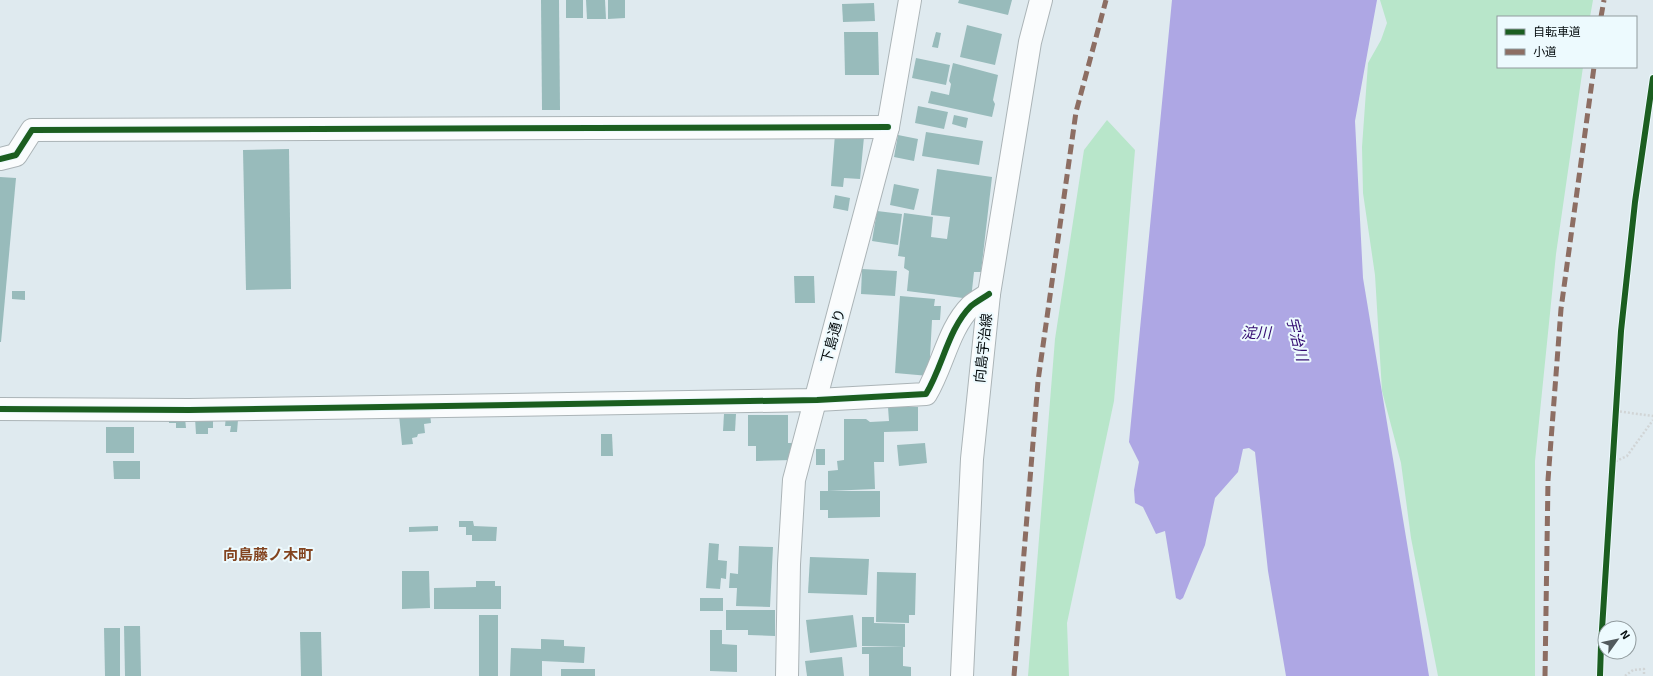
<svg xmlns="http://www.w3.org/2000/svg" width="1653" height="676" viewBox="0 0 1653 676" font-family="'Exo 2','Noto Sans JP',sans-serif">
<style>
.green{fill:#b8e6ca}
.water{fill:#aea7e4}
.building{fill:#98bbbb}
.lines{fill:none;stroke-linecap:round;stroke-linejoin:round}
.minor-casing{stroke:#abb4b7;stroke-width:24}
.secondary-casing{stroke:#abb4b7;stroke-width:24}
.path{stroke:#d1d5d6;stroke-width:2.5;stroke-dasharray:2 2;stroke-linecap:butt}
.minor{stroke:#fafcfd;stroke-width:22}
.secondary{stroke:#fafcfd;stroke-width:22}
.quiet{stroke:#8d6e63;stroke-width:5;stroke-dasharray:10 5;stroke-linecap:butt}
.cycleway-casing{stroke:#edfafe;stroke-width:8}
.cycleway{stroke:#1b5e20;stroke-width:6}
.labels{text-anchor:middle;stroke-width:4;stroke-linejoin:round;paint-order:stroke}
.street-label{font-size:14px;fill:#060d0f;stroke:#edfafe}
.water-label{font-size:15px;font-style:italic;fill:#31086f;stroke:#edfafe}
.neighbourhood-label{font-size:15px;font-weight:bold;fill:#834420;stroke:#edfafe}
</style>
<rect width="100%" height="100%" fill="#dfeaef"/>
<g class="green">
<polygon points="1380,0 1593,0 1590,17 1498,17 1498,67 1583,67 1556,254 1535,461 1535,676 1438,676 1411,538 1401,463 1382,391 1375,275 1363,193 1362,147 1368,63 1381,40 1387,23"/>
<polygon points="1107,120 1135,150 1114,401 1067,623 1069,676 1028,676 1055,339 1084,150"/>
</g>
<polygon class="water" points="1172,0 1377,0 1355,121 1363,278 1429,676 1286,676 1268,571 1255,452 1249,448 1243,449 1238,472 1215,498 1205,545 1183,598 1180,600 1176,598 1165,531 1156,534 1143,507 1135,503 1134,490 1139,462 1129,442"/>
<g class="building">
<polygon points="541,0 559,0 560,110 542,110"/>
<rect x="566" y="0" width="17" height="18"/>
<polygon points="586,0 605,0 606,19 587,19"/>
<polygon points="608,0 625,0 625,18 608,19"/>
<polygon points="959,0 1012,0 1008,15 958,3"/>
<polygon points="874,3 875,21 843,22 842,4"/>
<polygon points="967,25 1002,34 995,65 960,57"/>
<polygon points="844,32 878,32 879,75 845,75"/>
<polygon points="936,32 941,33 938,48 932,47"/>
<polygon points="916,58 950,65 946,85 912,78"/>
<polygon points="953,63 998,75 993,100 995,104 992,117 928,103 931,91 949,95 951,84 949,81"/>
<polygon points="918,106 948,112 944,129 915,123"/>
<polygon points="954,115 968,118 966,128 952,124"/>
<polygon points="926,132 983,141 979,165 922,156"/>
<polygon points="835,134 864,137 860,179 844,178 843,187 831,186"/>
<polygon points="898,135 918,139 914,161 894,157"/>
<polygon points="289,149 291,289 246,290 243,150"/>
<polygon points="937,169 992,177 981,272 974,272 971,299 907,291 909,271 904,268 905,257 898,256 904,213 933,217 931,237 947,239 950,217 931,215"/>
<polygon points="0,177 16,178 1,342 0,342"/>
<polygon points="894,184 919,189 914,210 890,205"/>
<polygon points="835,195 850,198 848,211 833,208"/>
<polygon points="877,211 902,214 898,245 872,241"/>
<polygon points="862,269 897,271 895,296 861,294"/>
<polygon points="794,276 814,276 815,303 795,303"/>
<polygon points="12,291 25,291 25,300 12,299"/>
<polygon points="900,296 935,299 934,306 941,306 940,320 932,320 929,376 895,373"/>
<polygon points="888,407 918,407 918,431 884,432 884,462 874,462 875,489 828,491 828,471 838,470 837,461 844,460 844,419 866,419 870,422 889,421"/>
<polygon points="430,413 431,423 424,424 425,433 418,434 417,437 412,438 413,444 402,445 399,415"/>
<polygon points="724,414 736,414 735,431 723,431"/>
<polygon points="748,415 788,415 788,443 793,443 793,460 756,461 756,446 748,446"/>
<polygon points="226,416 238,420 237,432 230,432 231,426 225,426"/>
<polygon points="213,417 213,428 208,428 208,434 196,434 195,418"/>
<polygon points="185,418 186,428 176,428 176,423 169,423 169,420"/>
<rect x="106" y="427" width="28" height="26"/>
<polygon points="601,434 612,434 613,456 601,456"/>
<polygon points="925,443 927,463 899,466 897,445"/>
<rect x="816" y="449" width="9" height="16"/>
<polygon points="113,461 140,461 140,479 114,479"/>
<polygon points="820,491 880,491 880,517 828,518 828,510 820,510"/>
<polygon points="459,521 473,521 474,526 497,527 496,541 472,541 472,535 466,535 466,527 459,527"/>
<polygon points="438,526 438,531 409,532 409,527"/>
<polygon points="709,543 719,544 718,560 727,561 726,579 721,578 720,589 706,588"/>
<polygon points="739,546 773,547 770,607 736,606 737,588 729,588 730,573 738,574"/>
<polygon points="810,557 869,559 867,595 808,593"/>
<polygon points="402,571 429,571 430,608 402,609"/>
<polygon points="877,572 916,573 915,615 909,615 909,623 876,622"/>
<polygon points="476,581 495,581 495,586 501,586 501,609 434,609 434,588 476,587"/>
<rect x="700" y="598" width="23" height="13"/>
<polygon points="726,610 775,610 775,636 748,635 748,630 726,630"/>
<rect x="479" y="615" width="19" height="61"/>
<polygon points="853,615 857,647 810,653 806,620"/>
<polygon points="862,617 874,617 874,623 905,624 905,647 862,646"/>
<polygon points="124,626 140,626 141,676 125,676"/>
<polygon points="104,628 120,628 120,676 105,676"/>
<polygon points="710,630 722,630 722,644 737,645 737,672 710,671"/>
<polygon points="300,632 321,632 322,676 301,676"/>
<polygon points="541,639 564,640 564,646 585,647 584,663 542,661 542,676 510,676 511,648 541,649"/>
<polygon points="862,647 903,647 903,666 911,667 911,676 869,676 869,654 862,654"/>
<polygon points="842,657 844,676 807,676 805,661"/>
<rect x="561" y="669" width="34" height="7"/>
</g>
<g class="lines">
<g class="minor-casing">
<g id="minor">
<polyline points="0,159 16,155 32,130 888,127"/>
<path d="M 0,409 L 189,410 L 817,400 L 926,394 C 943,366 948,329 971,306 C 976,302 983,298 989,294"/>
<polyline points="787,676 789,564 794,480 888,127 910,0"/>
</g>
</g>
<g class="secondary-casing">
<polyline id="secondary" points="962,676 972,459 989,294 1030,42 1041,0"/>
</g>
<g class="path">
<polyline points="1616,411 1653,416"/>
<polyline points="1612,463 1627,456 1653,420"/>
<polyline points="1625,676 1633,670 1644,669 1644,676"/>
</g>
<use href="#minor" class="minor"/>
<use href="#secondary" class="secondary"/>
<g class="quiet">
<polyline points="1601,17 1604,0"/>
<polyline points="1014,676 1038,381 1076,112 1106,0"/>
<polyline points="1545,676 1548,480 1561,309 1594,67"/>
</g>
<g class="cycleway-casing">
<g id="cycleway">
<polyline points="0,159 16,155 32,130 888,127"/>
<path d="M 0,409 L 189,410 L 817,400 L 926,394 C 943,366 948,329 971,306 C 976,302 983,298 989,294"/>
<polyline points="1600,676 1601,645 1621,331 1635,202 1653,78"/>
</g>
</g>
<use href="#cycleway" class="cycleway"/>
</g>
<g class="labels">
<g class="street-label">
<text transform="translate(833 336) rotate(-75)" y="5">下島通り</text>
<text transform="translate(983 348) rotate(-84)" y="5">向島宇治線</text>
</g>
<g class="water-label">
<text x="1256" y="338">淀川</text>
<text transform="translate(1297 339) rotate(76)" y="5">宇治川</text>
</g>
<g class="neighbourhood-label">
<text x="268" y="560">向島藤ノ木町</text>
</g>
</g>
<rect x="1497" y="16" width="140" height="52" fill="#edfafe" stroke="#919b9e"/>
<rect x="1505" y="29" width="20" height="6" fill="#1b5e20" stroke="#919b9e"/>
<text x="1533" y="36" font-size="12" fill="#060d0f">自転車道</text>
<rect x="1505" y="49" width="20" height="6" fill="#8d6e63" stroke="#919b9e"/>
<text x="1533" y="56" font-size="12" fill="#060d0f">小道</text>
<g transform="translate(1617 640) rotate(57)"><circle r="19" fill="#edfafe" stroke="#919b9e"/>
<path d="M0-3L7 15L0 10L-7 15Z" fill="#525a5d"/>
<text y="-6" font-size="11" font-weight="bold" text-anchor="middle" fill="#060d0f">N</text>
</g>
</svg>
